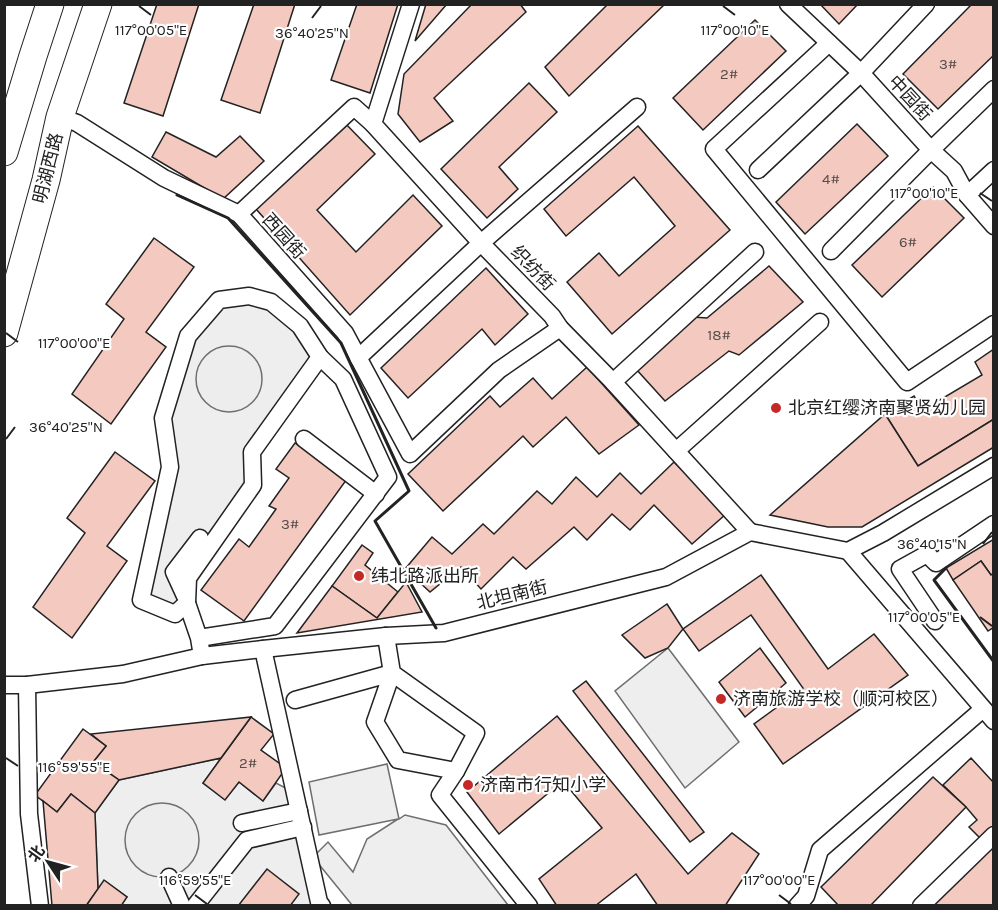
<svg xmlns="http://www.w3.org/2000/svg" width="998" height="910" viewBox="0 0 998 910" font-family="Karla,'Noto Sans SC',sans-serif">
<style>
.green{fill:#eee;stroke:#6f6f6f;stroke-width:1.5}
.parking{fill:#ededed;stroke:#6f6f6f;stroke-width:1.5}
.building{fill:#f3c9c0;stroke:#222;stroke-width:1.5}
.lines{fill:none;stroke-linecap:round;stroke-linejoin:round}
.street-casing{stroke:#222;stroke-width:19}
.primary-casing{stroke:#222;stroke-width:29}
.street{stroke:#fff;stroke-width:16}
.primary{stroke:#fff;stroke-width:27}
.wall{stroke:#222;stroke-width:3}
.ticks{fill:none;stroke:#222;stroke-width:2}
.poi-dot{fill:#c62828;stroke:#fff;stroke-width:2}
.labels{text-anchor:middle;stroke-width:4.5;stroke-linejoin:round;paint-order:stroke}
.number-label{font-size:15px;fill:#564c4a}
.street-label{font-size:18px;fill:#222;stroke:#fff}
.poi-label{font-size:18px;fill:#222;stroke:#fff;text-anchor:start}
.ticks-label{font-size:15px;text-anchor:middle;fill:#222;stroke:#fff;stroke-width:4.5;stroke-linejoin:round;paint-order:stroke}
</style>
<rect width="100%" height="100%" fill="#fff"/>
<g class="green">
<polygon points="219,300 271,302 320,357 252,452 253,485 175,614 141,600 170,467 163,418 188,336"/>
<polygon points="668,648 739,742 685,788 615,691"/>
<polygon points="221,758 203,783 225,799 239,782 263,801 276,783 295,793 322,905 121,905 127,897 105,881 98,889 95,813 119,780"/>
<polygon points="387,764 399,819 405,815 446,825 508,905 352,905 313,857 328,842 353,872 367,839 398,819 319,835 309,782"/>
</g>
<g class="parking">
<circle cx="229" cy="379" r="33"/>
<circle cx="162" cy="840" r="37"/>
</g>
<g class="building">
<polygon points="157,4 199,4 163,116 124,103"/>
<polygon points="254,4 295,4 260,113 221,100"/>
<polygon points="357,4 398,4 370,93 331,80"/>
<polygon points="426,4 447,4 415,41"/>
<polygon points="472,4 520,4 526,12 434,98 453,121 420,142 398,114 404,74"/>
<polygon points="608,4 665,4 569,96 545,67"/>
<polygon points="820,4 858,4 839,24"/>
<polygon points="972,4 994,4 994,55 938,109 903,74"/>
<polygon points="755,20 786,51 703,130 673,98"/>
<polygon points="529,83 557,112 499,167 518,189 487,218 441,169"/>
<polygon points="344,122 375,154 317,210 356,252 413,195 442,226 350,315 256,209"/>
<polygon points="857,124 888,156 805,234 776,202"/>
<polygon points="638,126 730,230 612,334 567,282 599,253 619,276 675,226 634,177 566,236 544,209"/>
<polygon points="166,132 216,157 240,136 264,161 223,199 152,157"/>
<polygon points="933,187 964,218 882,297 852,265"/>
<polygon points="154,238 194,267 146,332 166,347 111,424 72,394 124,319 106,304"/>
<polygon points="769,266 803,302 739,355 729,351 665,401 636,369 693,317 707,318"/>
<polygon points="486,268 528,314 495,345 482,329 408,398 381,368"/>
<polygon points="994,349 994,419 918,466 885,414 914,396 923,410 982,375 975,362"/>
<polygon points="587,367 639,425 599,454 566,417 533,447 523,436 443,511 408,474 490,396 500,407 533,378 552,399"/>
<polygon points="885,414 918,466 994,419 994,447 862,527 828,527 770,515"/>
<polygon points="295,443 347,479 244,621 201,590 239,539 249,547 276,509 269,506 289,478 276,469"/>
<polygon points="115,452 155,481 107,546 127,561 72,638 33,607 85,533 67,518"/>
<polygon points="674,462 726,514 692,544 654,505 630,530 612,514 587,540 574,527 526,569 513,557 481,589 461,567 430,592 405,569 432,537 452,554 483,524 494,534 537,491 552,504 576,477 597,497 620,473 641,494"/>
<polygon points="994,539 994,573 991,575 981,561 953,580 946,568"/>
<polygon points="362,545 373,553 365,565 398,592 377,618 332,586"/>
<polygon points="981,561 991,575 994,573 994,627 988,631 953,580"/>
<polygon points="761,575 828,669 874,634 908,675 783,764 754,724 803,688 751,615 699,651 683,629"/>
<polygon points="406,582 422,612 297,633 332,586 377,618"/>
<polygon points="667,604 683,629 668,648 645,658 622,635"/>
<polygon points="760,648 786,683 745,717 719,682"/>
<polygon points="586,681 704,832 690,842 573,691"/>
<polygon points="557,716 688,874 732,833 759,854 725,906 658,906 636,874 595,906 557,906 539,879 602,828 563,781 499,834 467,792"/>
<polygon points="251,717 274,734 261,750 286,768 263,801 239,782 225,800 203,783"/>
<polygon points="251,717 221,758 119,780 93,762 106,746 91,734"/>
<polygon points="83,729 106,746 93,762 119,780 95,813 71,794 57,812 35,795"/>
<polygon points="971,758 994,783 994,830 983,841 969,827 977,820 966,807 943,785"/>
<polygon points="933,777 966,807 870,906 839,906 821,887"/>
<polygon points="71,794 95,813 98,889 86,906 52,906 43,801 57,812"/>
<polygon points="994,842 994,906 928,906"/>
<polygon points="267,869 299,894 290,906 238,906"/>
<polygon points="104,880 127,897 121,906 86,906"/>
</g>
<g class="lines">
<g class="street-casing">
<g id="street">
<polyline points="411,4 373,124 481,243 552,316 560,328 613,382 750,532"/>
<polyline points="788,4 861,73 931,150 954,171 967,195 994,226"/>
<polyline points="829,43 714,149 907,382 994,324"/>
<polyline points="60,117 77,123 164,178 239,214 345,333 410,454 499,370 560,328"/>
<polyline points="758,170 861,73 926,4"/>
<polyline points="967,195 994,170"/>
<polyline points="239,214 354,107 373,124"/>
<polyline points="831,251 931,150 994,89"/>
<polyline points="358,358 481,243 637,107"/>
<polyline points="613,382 755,252"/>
<polyline points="304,439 376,494"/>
<polyline points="676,451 820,322"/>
<polyline points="848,551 994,721"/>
<polyline points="185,596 174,572 200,538"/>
<polyline points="187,603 188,578 253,485 252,452 320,357"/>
<polyline points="935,621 900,569 927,554 936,563 994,524"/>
<polyline points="386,636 392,673 476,733 456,771 440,795 529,906"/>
<polyline points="199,638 275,626 388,477 343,379 320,357 300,326 271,302 249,296 219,300 188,336 163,418 170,467 141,600 175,614 187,603 199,638 202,656"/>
<polyline points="263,649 319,902 322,906"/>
<polyline points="4,685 27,685 123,674 202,656 263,649 386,636 444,633 666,577 750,532 848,551 883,533 994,466"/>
<polyline points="27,685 29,814 40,906"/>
<polyline points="295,700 392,673 375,722 398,760 456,771"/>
<polyline points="242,823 299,811"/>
<polyline points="169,877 182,906"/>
<polyline points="195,906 247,840 303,827"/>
<polyline points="797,906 806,896 820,850 983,709"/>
<polyline points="921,906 994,835"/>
</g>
</g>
<g class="primary-casing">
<g id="primary">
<polyline points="4,152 33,56 50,4"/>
<polyline points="4,333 46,180 60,117 98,4"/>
</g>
</g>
<use href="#street" class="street"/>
<use href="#primary" class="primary"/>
<g class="wall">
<polyline points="177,195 228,218 341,343 409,491 375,521 436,628"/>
<polyline points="946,568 934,580 994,662"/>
</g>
</g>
<path class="ticks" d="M 139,6 L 151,15M 723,6 L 735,15M 312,18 L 321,6M 980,193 L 992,201M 6,333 L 18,342M 6,439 L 15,427M 983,544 L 992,532M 980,617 L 992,626M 6,758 L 18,766M 195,895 L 207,904M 779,895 L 791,904"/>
<g class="poi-dot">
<circle cx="776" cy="408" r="6"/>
<circle cx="359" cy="576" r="6"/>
<circle cx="721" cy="699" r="6"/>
<circle cx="468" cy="785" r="6"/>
</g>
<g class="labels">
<g class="number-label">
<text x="948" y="69">3#</text>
<text x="729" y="79">2#</text>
<text x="831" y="184">4#</text>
<text x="908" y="247">6#</text>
<text x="719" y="340">18#</text>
<text x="290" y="529">3#</text>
<text x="248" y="768">2#</text>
</g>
<g class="street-label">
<text transform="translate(910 98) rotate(47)" y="6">中园街</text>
<text transform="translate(48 168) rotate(-76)" y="6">明湖西路</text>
<text transform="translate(284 236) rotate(48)" y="6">西园街</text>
<text transform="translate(533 268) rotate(46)" y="6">织纺街</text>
<text transform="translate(512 595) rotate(-14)" y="6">北坦南街</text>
</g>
<g class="poi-label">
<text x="788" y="414">北京红缨济南聚贤幼儿园</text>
<text x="371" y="582">纬北路派出所</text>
<text x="733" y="705">济南旅游学校（顺河校区）</text>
<text x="480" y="791">济南市行知小学</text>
</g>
</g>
<g class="ticks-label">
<text x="151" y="35">117°00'05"E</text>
<text x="735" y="35">117°00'10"E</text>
<text x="312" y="38">36°40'25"N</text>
<text x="924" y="198">117°00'10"E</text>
<text x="74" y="348">117°00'00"E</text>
<text x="66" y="432">36°40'25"N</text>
<text x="932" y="549">36°40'15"N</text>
<text x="924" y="622">117°00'05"E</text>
<text x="74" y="772">116°59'55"E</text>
<text x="195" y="885">116°59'55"E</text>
<text x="779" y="885">117°00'00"E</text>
</g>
<rect width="998" height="910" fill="none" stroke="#222222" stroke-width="12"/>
<g transform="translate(48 862) rotate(306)" stroke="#ffffff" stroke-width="4.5" paint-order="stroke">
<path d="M0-4.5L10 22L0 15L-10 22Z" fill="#222222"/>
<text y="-9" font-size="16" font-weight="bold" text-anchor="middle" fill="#222222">北</text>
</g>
</svg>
